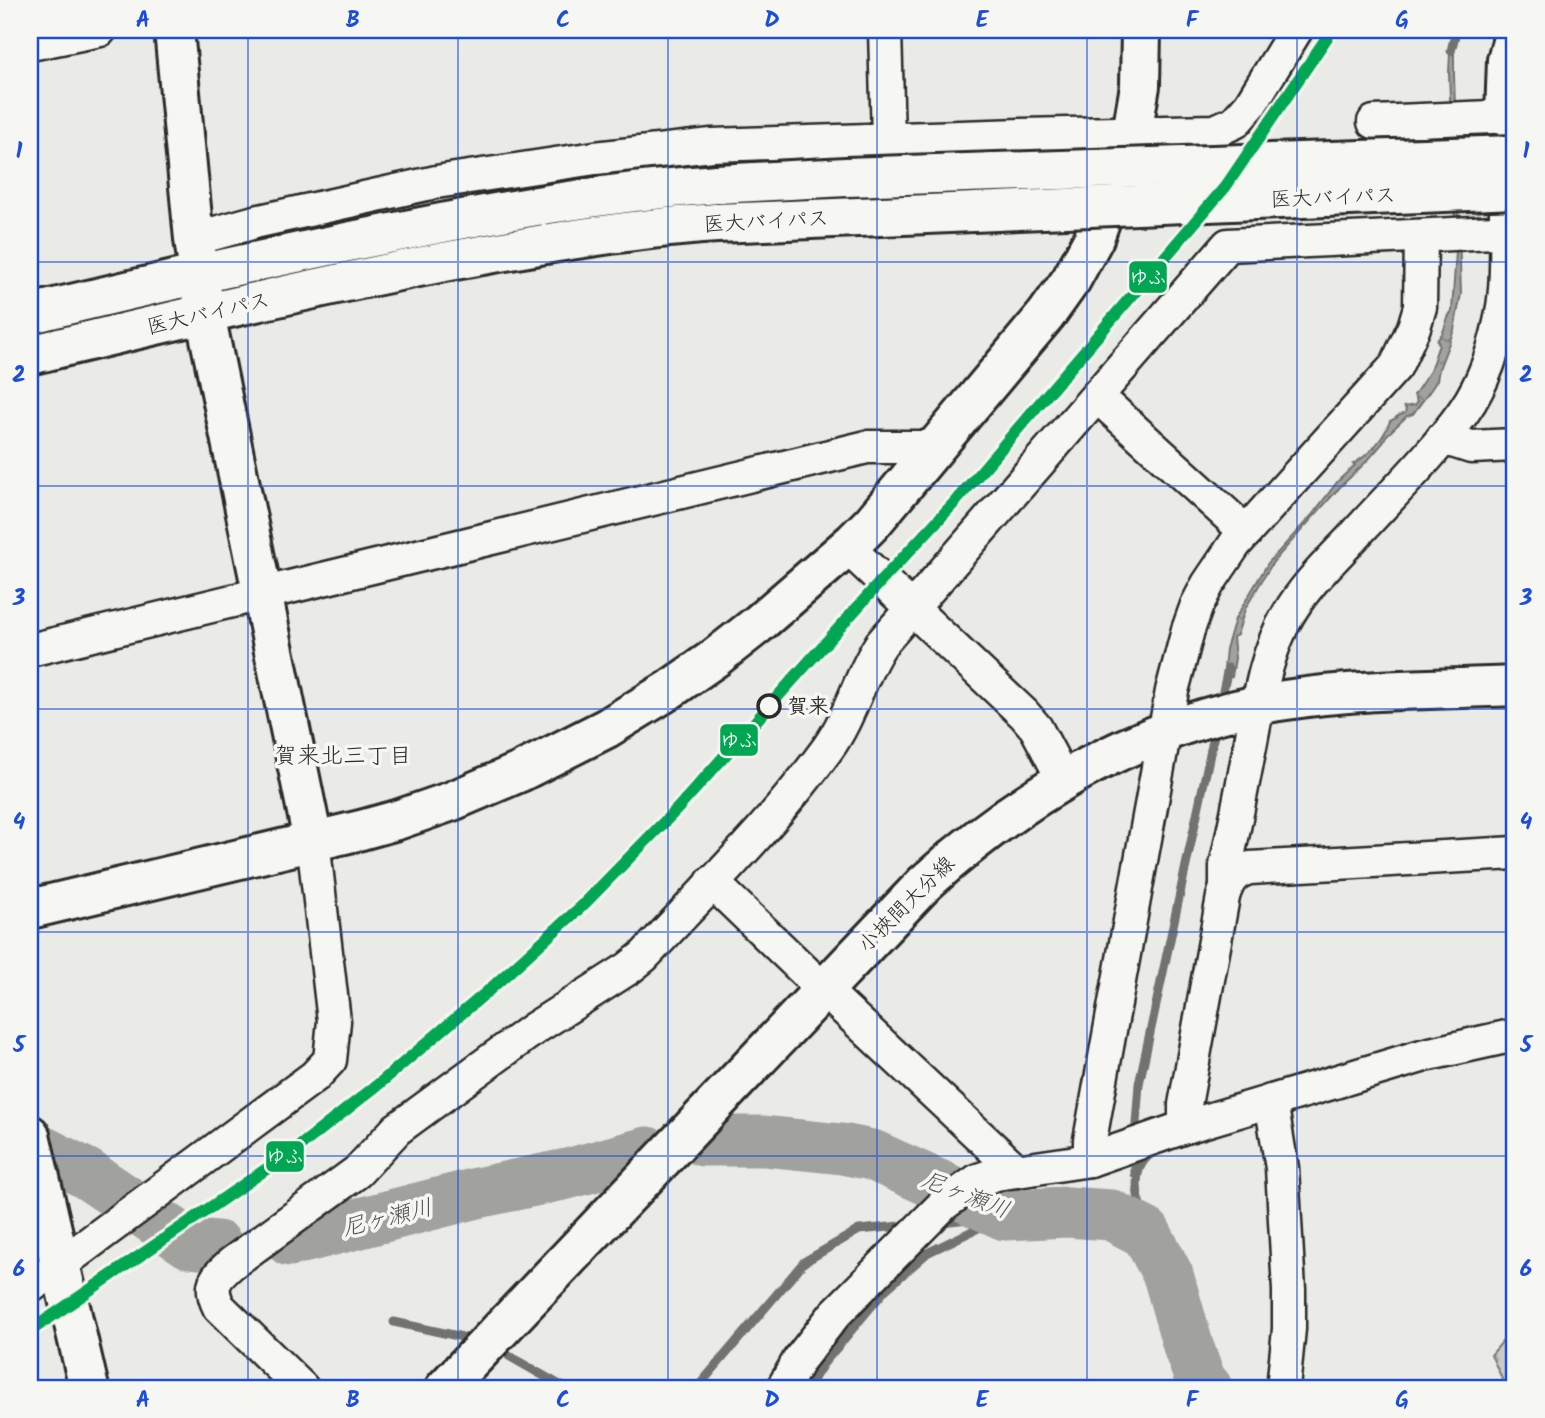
<svg xmlns="http://www.w3.org/2000/svg" width="1545" height="1418" viewBox="0 0 1545 1418" font-family="Kalam,'Klee One',sans-serif">
<style>
.forest{fill:url(#forest-firs);stroke:#7a7a79;stroke-width:2}
.water{fill:url(#water-ripples);stroke:#727270;stroke-width:2}
.lines{fill:none;stroke-linecap:round;stroke-linejoin:round}
.stream{stroke:#727270;stroke-width:9}
.river{stroke:#a1a19e;stroke-width:51}
.street-casing{stroke:#2b2b2b;stroke-width:37}
.secondary-casing{stroke:#2b2b2b;stroke-width:44}
.street{stroke:#f6f6f2;stroke-width:32}
.secondary{stroke:#f6f6f2;stroke-width:38}
.secondary-bridge-casing{stroke:#2b2b2b;stroke-width:44;stroke-linecap:butt}
.secondary-bridge{stroke:#f6f6f2;stroke-width:38}
.rail-1-casing{stroke:#f6f6f2;stroke-width:18}
.rail-1{stroke:#00a651;stroke-width:12}
.grid{fill:none;stroke:#1d4ed8;stroke-width:2;stroke-opacity:0.55}
.stop-dot{fill:#f6f6f2;stroke:#2b2b2b;stroke-width:3.5}
.labels{text-anchor:middle;stroke-width:7;stroke-linejoin:round;paint-order:stroke}
.street-label{font-size:21px;fill:#2b2b2b;stroke:#f6f6f2}
.stop-label{font-size:21px;font-weight:bold;fill:#2b2b2b;stroke:#f6f6f2;text-anchor:start}
.neighbourhood-label{font-size:23px;fill:#2b2b2b;stroke:#f6f6f2}
.water-label{font-size:23px;font-style:italic;fill:#545453;stroke:#f6f6f2}
.line-badge{stroke:#f6f6f2;stroke-width:2.5}
.badge-label{font-size:19px;text-anchor:middle;font-weight:bold;fill:#fff}
.neatline{fill:none;stroke:#1d4ed8;stroke-width:2.5}
.grid-label{font-size:23px;text-anchor:middle;font-weight:bold;fill:#1d4ed8}
</style>
<defs>
<pattern id="forest-firs" width="22" height="20" patternUnits="userSpaceOnUse" patternTransform="scale(1.75)"><rect width="22" height="20" fill="#cacac7"/><path d="M5 1l3.5 6h-7zM16 11l3.5 6h-7z" fill="#aeaeab"/></pattern>
<pattern id="water-ripples" width="26" height="14" patternUnits="userSpaceOnUse" patternTransform="scale(1.75)"><rect width="26" height="14" fill="#a1a19e"/><path d="M2 4q2-2 4 0t4 0M15 11q2-2 4 0t4 0" fill="none" stroke="#838381"/></pattern>
</defs>
<rect width="100%" height="100%" fill="#eaeae6"/>
<filter id="ink" filterUnits="userSpaceOnUse"><feTurbulence type="fractalNoise" baseFrequency=".0143" numOctaves="2"/><feDisplacementMap in="SourceGraphic" scale="14" xChannelSelector="R" yChannelSelector="G"/><feConvolveMatrix kernelMatrix="1 2 1 2 8 2 1 2 1" color-interpolation-filters="sRGB"/></filter>
<g filter="url(#ink)">
<polygon class="forest" points="1515,1327 1515,1384 1503,1381 1491,1355"/>
<path class="water" d="M 1454,30 L 1460,30 L 1454,53 L 1454,75 L 1461,294 L 1454,330 L 1439,369 L 1437,380 L 1432,388 L 1413,414 L 1407,416 L 1386,436 L 1382,444 L 1368,460 L 1341,486 L 1273,562 L 1245,609 L 1237,635 L 1233,637 L 1235,658 L 1232,677 L 1223,678 L 1226,649 L 1235,619 L 1268,563 L 1312,515 L 1338,481 L 1355,465 L 1353,464 C 1369,455 1384,439 1390,421 L 1398,417 L 1396,417 L 1405,413 L 1406,409 L 1404,407 L 1415,405 L 1417,401 L 1414,395 L 1430,371 L 1439,344 L 1437,340 C 1447,332 1444,320 1452,311 L 1456,251 L 1449,73 L 1450,53 L 1455,32 L 1452,34 Z"/>
<g class="lines">
<g class="stream">
<polyline points="1451,51 1456,30"/>
<polyline points="1220,705 1228,668"/>
<polyline points="1135,1137 1139,1084 1216,726"/>
<polyline points="1135,1151 1135,1174"/>
<polyline points="941,1222 1005,1215"/>
<path d="M 1146,1233 C 1141,1207 1125,1168 1154,1152"/>
<polyline points="394,1322 467,1338"/>
<polyline points="509,1356 565,1388"/>
<polyline points="697,1388 804,1262 859,1230 910,1225"/>
<polyline points="808,1388 823,1364 885,1290 927,1253 997,1219"/>
</g>
<g class="river">
<polyline points="703,1141 764,1141 842,1149 872,1155 1005,1215 1067,1212 1111,1215 1146,1233 1168,1275 1189,1349 1201,1381 1207,1388"/>
<polyline points="30,1145 87,1174 189,1243 218,1246"/>
<polyline points="290,1241 477,1193 567,1174 647,1152"/>
</g>
<g class="street-casing">
<g id="street">
<polyline points="885,30 888,139"/>
<polyline points="30,44 100,30"/>
<polyline points="1374,122 1515,116"/>
<polyline points="194,239 255,222 436,182 595,158 712,145 1021,135 1215,131 1235,122 1250,105 1296,30"/>
<polyline points="1097,396 1246,532"/>
<polyline points="1443,438 1471,447 1515,445"/>
<polyline points="847,547 1024,714 1036,728 1063,779"/>
<polyline points="30,650 867,447 935,447"/>
<polyline points="712,882 823,989 1017,1171"/>
<path d="M 1226,888 L 1226,866 C 1235,825 1243,783 1251,741 C 1259,699 1266,652 1288,615 C 1305,585 1332,560 1356,534 C 1392,494 1433,455 1464,411 C 1485,381 1497,342 1503,307 C 1508,275 1506,243 1506,212"/>
<polyline points="1271,1101 1282,1168 1289,1290 1289,1329 1283,1388"/>
<path d="M 1185,1127 L 1185,1105 L 1223,897 C 1227,882 1233,872 1250,868 L 1515,853"/>
<polyline points="1090,1160 1090,1140 1172,691 1188,630 1197,605 1208,584 1235,544 1396,366 1414,327 1420,307 1421,236"/>
<polyline points="30,1287 315,1076 330,1060 334,1021 313,841"/>
<path d="M 302,1388 L 219,1307 C 208,1285 215,1278 232,1263 L 357,1172 L 397,1129 L 535,1028 L 629,968 L 644,956 C 706,889 774,823 828,748 C 851,716 859,677 881,644 L 1228,245 L 1515,231"/>
<polyline points="783,1388 799,1360 835,1314 944,1204 978,1180 996,1174 1090,1160 1185,1127 1425,1055 1515,1035"/>
</g>
</g>
<g class="secondary-casing">
<g id="secondary">
<polyline points="174,30 194,239 205,314 313,841"/>
<polyline points="1505,116 1507,60 1515,31"/>
<path d="M 30,314 C 150,285 271,257 392,233 C 500,211 607,192 717,184"/>
<path d="M 30,355 C 168,322 305,289 444,262 C 535,245 625,229 717,223"/>
<polyline points="30,909 361,830 397,820 452,801 520,772 607,728 669,690 715,658 757,625 853,542 872,523 1046,315 1071,280 1094,238 1132,133 1140,86 1141,30"/>
<polyline points="30,1135 89,1388"/>
<path d="M 445,1388 L 925,883 C 1020,797 1130,731 1257,705 C 1341,688 1430,690 1515,686"/>
</g>
</g>
<use href="#street" class="street"/>
<use href="#secondary" class="secondary"/>
<g class="secondary-bridge-casing">
<g id="secondary-bridge">
<polyline points="717,184 846,177 1515,155"/>
<polyline points="717,223 1515,189"/>
</g>
</g>
<use href="#secondary-bridge" class="secondary-bridge"/>
<g class="rail-1-casing">
<polyline id="rail-1" points="30,1331 300,1146 380,1083 488,991 582,906 678,808 882,580 955,502 1226,186 1332,30"/>
</g>
<use href="#rail-1" class="rail-1"/>
</g>
</g>
<path class="grid" d="M 248,30 L 248,1388M 458,30 L 458,1388M 668,30 L 668,1388M 877,30 L 877,1388M 1087,30 L 1087,1388M 1297,30 L 1297,1388M 30,262 L 1515,262M 30,486 L 1515,486M 30,709 L 1515,709M 30,932 L 1515,932M 30,1156 L 1515,1156"/>
<circle class="stop-dot" cx="769" cy="706" r="11"/>
<g class="labels">
<g class="street-label">
<text transform="translate(1333 197) rotate(-2)" y="7">医大バイパス</text>
<text transform="translate(766 221) rotate(-3)" y="7">医大バイパス</text>
<text transform="translate(208 313) rotate(-13)" y="7">医大バイパス</text>
<text transform="translate(906 904) rotate(-45)" y="7">小挾間大分線</text>
</g>
<g class="stop-label">
<text x="787" y="713">賀来</text>
</g>
<g class="neighbourhood-label">
<text x="343" y="763">賀来北三丁目</text>
</g>
<g class="water-label">
<text transform="translate(966 1194) rotate(21)" y="8">尼ヶ瀬川</text>
<text transform="translate(387 1217) rotate(-14)" y="8">尼ヶ瀬川</text>
</g>
</g>
<g class="line-badge">
<rect x="1128" y="260" width="40" height="34" rx="7" fill="#00a651"/>
<rect x="719" y="723" width="40" height="34" rx="7" fill="#00a651"/>
<rect x="265" y="1140" width="40" height="33" rx="7" fill="#00a651"/>
</g>
<g class="badge-label">
<text x="1148" y="284">ゆふ</text>
<text x="739" y="747">ゆふ</text>
<text x="285" y="1163">ゆふ</text>
</g>
<rect width="1545" height="1418" fill="none" stroke="#f6f6f2" stroke-width="77"/>
<rect x="38" y="38" width="1468" height="1342" class="neatline"/>
<g class="grid-label">
<text x="143" y="27">A</text>
<text x="353" y="27">B</text>
<text x="563" y="27">C</text>
<text x="772" y="27">D</text>
<text x="982" y="27">E</text>
<text x="1192" y="27">F</text>
<text x="1402" y="27">G</text>
<text x="19" y="158">1</text>
<text x="1526" y="158">1</text>
<text x="19" y="382">2</text>
<text x="1526" y="382">2</text>
<text x="19" y="605">3</text>
<text x="1526" y="605">3</text>
<text x="19" y="829">4</text>
<text x="1526" y="829">4</text>
<text x="19" y="1052">5</text>
<text x="1526" y="1052">5</text>
<text x="19" y="1276">6</text>
<text x="1526" y="1276">6</text>
<text x="143" y="1407">A</text>
<text x="353" y="1407">B</text>
<text x="563" y="1407">C</text>
<text x="772" y="1407">D</text>
<text x="982" y="1407">E</text>
<text x="1192" y="1407">F</text>
<text x="1402" y="1407">G</text>
</g>
</svg>
